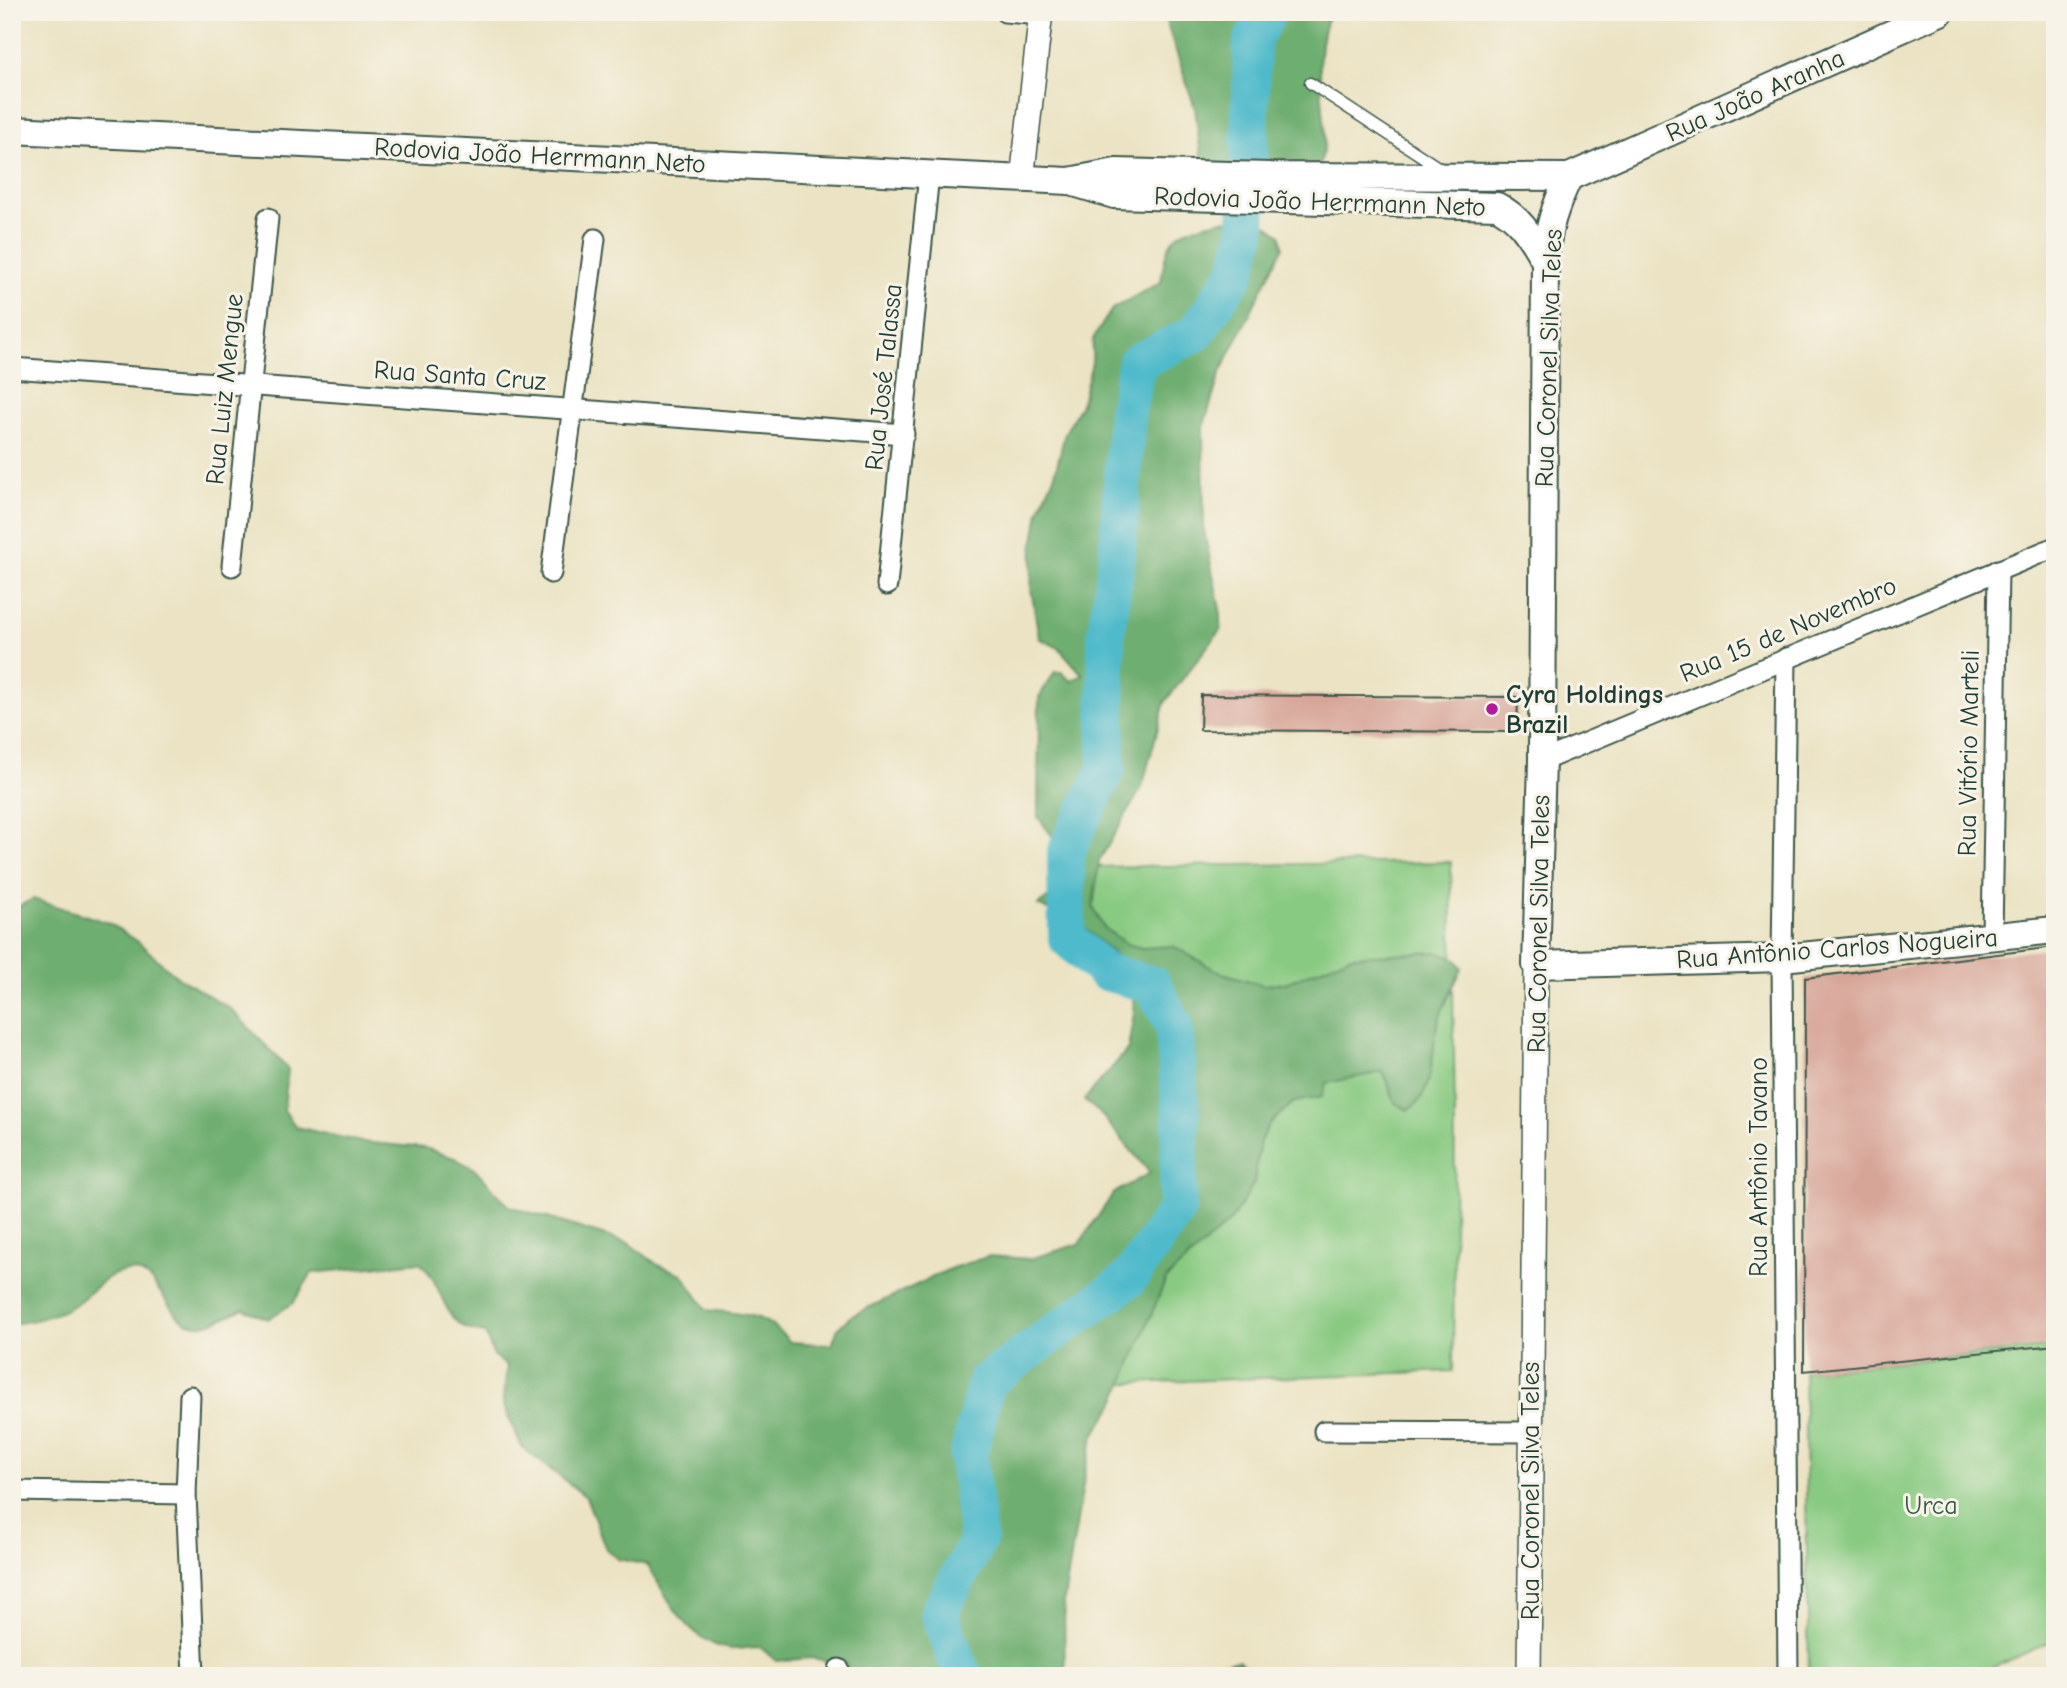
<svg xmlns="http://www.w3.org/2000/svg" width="2067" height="1688" viewBox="0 0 2067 1688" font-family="'Comic Neue',sans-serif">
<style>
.green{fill:#89ca82;stroke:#54845b;stroke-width:2}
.forest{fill:#6eae70;stroke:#467652;stroke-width:2}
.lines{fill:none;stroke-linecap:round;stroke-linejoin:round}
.river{stroke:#4fbacb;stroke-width:38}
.building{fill:#d7a598}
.service-casing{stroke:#3e5649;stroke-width:13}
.minor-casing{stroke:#3e5649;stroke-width:23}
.tertiary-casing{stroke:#3e5649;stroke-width:26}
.secondary-casing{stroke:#3e5649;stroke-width:30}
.service{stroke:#fff;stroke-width:10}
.minor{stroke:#fff;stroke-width:19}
.tertiary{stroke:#fff;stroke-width:23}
.secondary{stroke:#fff;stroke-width:26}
.poi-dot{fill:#b5179e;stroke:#f7f3e8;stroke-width:2.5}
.labels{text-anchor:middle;stroke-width:6;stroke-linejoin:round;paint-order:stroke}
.street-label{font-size:26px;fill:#1f3d34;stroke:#f7f3e8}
.poi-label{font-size:26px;font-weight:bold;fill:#1f3d34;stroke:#f7f3e8;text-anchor:start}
.park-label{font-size:26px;fill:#345944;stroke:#f7f3e8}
</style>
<rect width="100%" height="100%" fill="#f7f3e8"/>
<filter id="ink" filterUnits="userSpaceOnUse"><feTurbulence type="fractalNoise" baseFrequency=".0143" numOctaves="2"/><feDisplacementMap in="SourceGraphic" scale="14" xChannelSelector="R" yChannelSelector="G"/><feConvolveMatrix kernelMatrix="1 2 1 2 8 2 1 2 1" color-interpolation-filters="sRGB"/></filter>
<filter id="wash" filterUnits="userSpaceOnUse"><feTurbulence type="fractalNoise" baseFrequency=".00686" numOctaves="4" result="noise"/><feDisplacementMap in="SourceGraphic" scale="28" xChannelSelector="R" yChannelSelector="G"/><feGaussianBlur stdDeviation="1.57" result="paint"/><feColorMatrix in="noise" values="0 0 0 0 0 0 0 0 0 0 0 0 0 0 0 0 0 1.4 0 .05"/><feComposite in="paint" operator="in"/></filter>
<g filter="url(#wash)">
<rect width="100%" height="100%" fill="#ebe3c3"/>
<g class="green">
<polygon points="1451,862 1455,1116 1453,1371 1000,1388 1185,1215 1162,976 1113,961 1076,937 1085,867"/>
<polygon points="2055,1347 2055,1640 1973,1676 1809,1676 1804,1371"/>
</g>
<g class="forest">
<path d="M 1163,12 L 1330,12 C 1311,53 1324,94 1325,137 C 1325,151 1319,167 1315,180 L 1205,187 L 1195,108 Z"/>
<path d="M 1222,220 L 1267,225 L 1281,235 L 1283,247 L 1221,371 L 1203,428 L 1204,531 L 1221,614 L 1221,629 L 1165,702 L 1142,787 L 1099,861 L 1093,907 L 1104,928 L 1127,944 L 1142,948 L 1173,946 L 1219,972 L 1264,985 L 1285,983 L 1351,956 L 1437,952 L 1456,959 L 1462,968 C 1455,984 1445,1001 1439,1019 C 1430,1047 1437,1095 1408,1110 L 1395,1103 L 1383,1072 L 1326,1083 L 1322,1097 L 1294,1102 L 1269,1124 L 1260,1141 L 1254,1183 L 1232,1219 L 1166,1279 L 1114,1405 L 1094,1435 L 1086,1467 L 1064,1599 L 1065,1676 L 845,1676 L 847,1664 L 812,1658 L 776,1661 L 760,1647 C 751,1647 741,1649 732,1649 C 691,1646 665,1596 648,1565 L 618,1559 L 606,1549 L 586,1497 L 522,1447 L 503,1405 L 507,1366 L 494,1356 L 485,1333 C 438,1328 449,1290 420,1262 L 312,1273 L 293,1303 L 268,1319 L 243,1309 C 231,1314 216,1323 203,1325 C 167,1329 164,1274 133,1271 C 107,1269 93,1293 74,1305 C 53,1317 35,1321 12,1324 L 12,915 L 19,906 L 33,899 L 109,923 L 137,941 L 176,976 L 231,1009 L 288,1069 L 284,1110 L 296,1127 L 361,1142 L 425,1148 L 454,1158 L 475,1169 L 509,1206 L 628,1243 L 658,1265 L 682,1274 L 707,1310 C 746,1315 762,1311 790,1342 L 832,1345 L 838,1328 L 851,1316 L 952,1268 L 990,1256 L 1030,1259 L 1079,1244 L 1114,1193 L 1150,1173 L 1100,1113 L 1084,1100 L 1128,1049 L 1134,1013 L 1132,977 L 1112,952 L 1083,927 L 1038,905 L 1064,886 L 1072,871 L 1069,859 L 1038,817 L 1039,697 L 1055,672 L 1061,672 L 1071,681 L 1083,675 L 1059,648 L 1039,638 L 1031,588 L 1033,547 L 1039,511 L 1055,474 L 1065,433 L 1081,404 L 1092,363 L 1093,339 L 1112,309 L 1161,282 C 1168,231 1174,232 1222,220 Z"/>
<polygon points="1239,1660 1248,1671 1249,1676 1136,1676"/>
</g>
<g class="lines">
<polyline class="river" points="963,1676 939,1613 978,1540 968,1457 986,1382 1129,1279 1177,1209 1181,1115 1174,1026 1153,985 1105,972 1067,938 1066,851 1107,768 1106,632 1117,558 1127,411 1137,362 1195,334 1237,271 1247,232 1252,41 1268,12"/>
</g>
<g id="blocks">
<g class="building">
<polygon points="1201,695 1518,697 1517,732 1200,730"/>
<polygon points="2055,947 2055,1345 1804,1371 1805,978"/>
</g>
</g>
</g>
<g filter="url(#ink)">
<use href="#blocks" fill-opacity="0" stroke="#3e5649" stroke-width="2"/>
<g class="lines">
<g class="service-casing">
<polyline id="service" points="1310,83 1441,169"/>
</g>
<g class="minor-casing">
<g id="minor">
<polyline points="1005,12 1041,15"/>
<polyline points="12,368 904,434"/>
<polyline points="232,566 268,218"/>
<polyline points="551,573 595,239"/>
<polyline points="887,585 929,174"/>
<polyline points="1786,658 1782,958 1788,1676"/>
<polyline points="1542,761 2055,547"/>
<polyline points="1992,937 1998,570"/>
<polyline points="190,1396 186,1494 194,1676"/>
<polyline points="1324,1431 1530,1432"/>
<polyline points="12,1491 186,1494"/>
<polyline points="839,1669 839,1676"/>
</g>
</g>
<g class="tertiary-casing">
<g id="tertiary">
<polyline points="1022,180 1041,12"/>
<polyline points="1529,1676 1536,965"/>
</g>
</g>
<g class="secondary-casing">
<g id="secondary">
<polyline points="12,130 1069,181 1116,172 1270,176 1569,177 1940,12"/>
<path d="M 1569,177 C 1555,206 1547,230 1545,262 L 1542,761 L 1536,965 L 1782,958 L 2055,930"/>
<path d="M 1074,183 L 1114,195 L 1497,206 C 1522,219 1531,238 1545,261"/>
</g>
</g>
<use href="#service" class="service"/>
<use href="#minor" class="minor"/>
<use href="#tertiary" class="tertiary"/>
<use href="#secondary" class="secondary"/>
</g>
</g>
<circle class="poi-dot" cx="1492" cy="709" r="7"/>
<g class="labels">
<g class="street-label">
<text transform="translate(1755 95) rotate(-24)" y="9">Rua João Aranha</text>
<text transform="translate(540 155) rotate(3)" y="9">Rodovia João Herrmann Neto</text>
<text transform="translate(1320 201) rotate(2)" y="9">Rodovia João Herrmann Neto</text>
<text transform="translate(1548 358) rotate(-88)" y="9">Rua Coronel Silva Teles</text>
<text transform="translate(460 375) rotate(4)" y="9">Rua Santa Cruz</text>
<text transform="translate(883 377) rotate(-84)" y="9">Rua José Talassa</text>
<text transform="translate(224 389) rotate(-84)" y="9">Rua Luiz Mengue</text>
<text transform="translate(1788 629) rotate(-23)" y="9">Rua 15 de Novembro</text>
<text transform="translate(1968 753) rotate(-89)" y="9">Rua Vitório Marteli</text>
<text transform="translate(1538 924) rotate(-89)" y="9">Rua Coronel Silva Teles</text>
<text transform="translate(1837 948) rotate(-4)" y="9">Rua Antônio Carlos Nogueira</text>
<text transform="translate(1758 1167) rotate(-90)" y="9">Rua Antônio Tavano</text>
<text transform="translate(1530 1491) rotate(-90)" y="9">Rua Coronel Silva Teles</text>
</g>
<g class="poi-label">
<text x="1506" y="703">Cyra Holdings<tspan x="1506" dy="30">Brazil</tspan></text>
</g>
<g class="park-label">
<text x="1931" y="1514">Urca</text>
</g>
</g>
<rect width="2067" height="1688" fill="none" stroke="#f7f3e8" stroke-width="42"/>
</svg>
